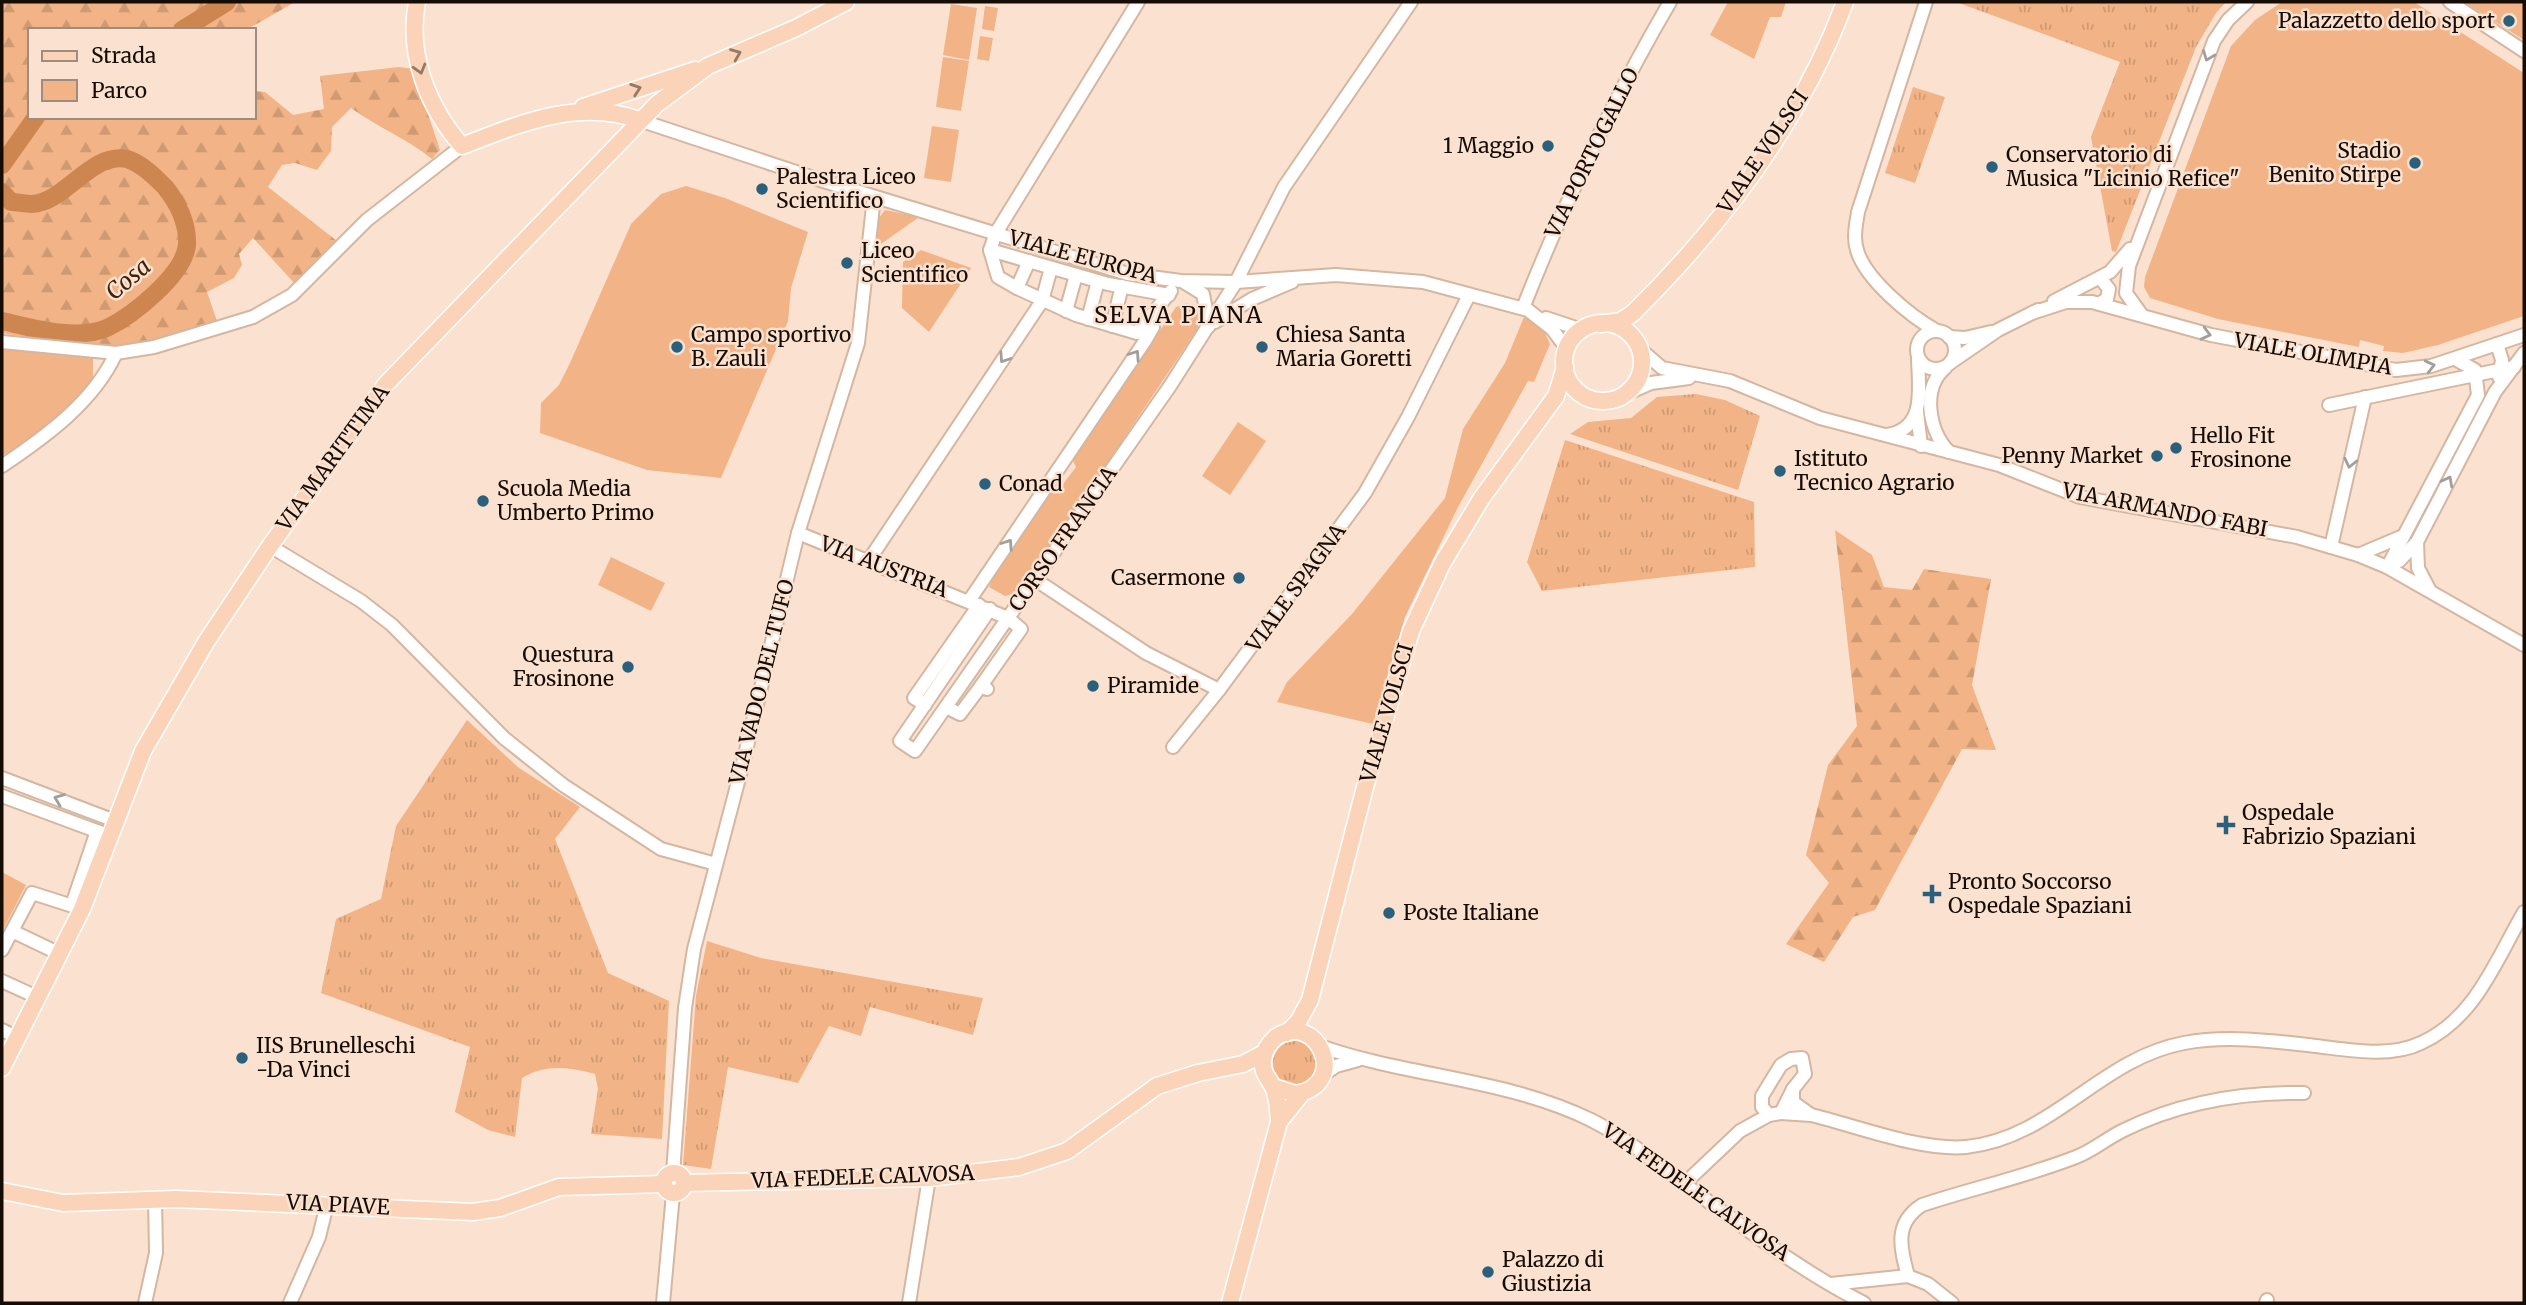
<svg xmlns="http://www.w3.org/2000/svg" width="2526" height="1305" viewBox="0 0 2526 1305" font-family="Merriweather,serif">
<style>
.grass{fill:url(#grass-tufts)}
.forest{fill:url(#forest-firs)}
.park{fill:#f2b386}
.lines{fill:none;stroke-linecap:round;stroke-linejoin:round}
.river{stroke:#cd8650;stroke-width:18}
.minor-casing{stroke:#d4b6a1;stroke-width:16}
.major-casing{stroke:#fff;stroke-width:19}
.minor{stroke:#fff;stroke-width:12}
.major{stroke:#fad3b8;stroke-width:16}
.oneway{stroke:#937968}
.oneway2{stroke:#a29e9b}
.poi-dot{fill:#2b607c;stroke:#fbe2d0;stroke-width:2.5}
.labels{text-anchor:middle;stroke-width:5;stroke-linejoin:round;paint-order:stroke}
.poi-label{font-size:21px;fill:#160c06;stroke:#fbe2d0;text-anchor:start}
.street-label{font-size:21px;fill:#160c06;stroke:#fbe2d0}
.water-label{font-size:23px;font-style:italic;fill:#3f220b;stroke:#fbe2d0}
.neighbourhood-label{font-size:23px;letter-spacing:2px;fill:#160c06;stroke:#fbe2d0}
</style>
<defs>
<pattern id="grass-tufts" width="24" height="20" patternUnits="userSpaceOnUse" patternTransform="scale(1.75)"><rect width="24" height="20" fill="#f2b386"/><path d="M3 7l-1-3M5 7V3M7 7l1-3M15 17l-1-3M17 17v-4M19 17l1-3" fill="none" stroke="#cf9972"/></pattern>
<pattern id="forest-firs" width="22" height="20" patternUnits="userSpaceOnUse" patternTransform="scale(1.75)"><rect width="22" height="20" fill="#f2b386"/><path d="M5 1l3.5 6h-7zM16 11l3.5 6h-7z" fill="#cf9972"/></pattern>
</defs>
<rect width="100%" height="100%" fill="#fbe2d0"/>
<g class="grass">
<polygon points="1956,2 2226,2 2216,13 2196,47 2116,252 2112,251 2091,137 2120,62"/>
<polygon points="1913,87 1945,97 1915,183 1885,173"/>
<polygon points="1696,394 1725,400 1760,416 1738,490 1570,434 1588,422 1631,418 1657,397"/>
<polygon points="1565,440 1754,502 1755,567 1542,591 1527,562"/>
<path d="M 467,720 L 519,768 L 580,807 L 555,839 L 608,973 L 669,1001 L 662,1139 L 591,1134 L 598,1089 L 595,1074 C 568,1067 546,1064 522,1078 L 515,1137 L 488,1130 L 455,1112 L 470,1047 L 321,993 L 336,919 L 381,899 L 396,826 Z"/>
<polygon points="707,941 761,958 983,998 973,1035 870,1007 861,1036 829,1026 798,1083 728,1067 711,1169 683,1165 696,996"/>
<circle cx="1295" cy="1063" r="22"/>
</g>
<g class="forest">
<path d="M 2,2 L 295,2 L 246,30 L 30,30 L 30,117 L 254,117 L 254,91 L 265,92 L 293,115 L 324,109 L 320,76 L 399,67 L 413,69 L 440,150 L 432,159 C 406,138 377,127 351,108 L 332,127 L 331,151 L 317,170 L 295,163 L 282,165 L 268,187 L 337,241 L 296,285 L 253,238 L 239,254 L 242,265 L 234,278 L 207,292 L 217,321 L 126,348 L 64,344 L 2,333 Z"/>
<polygon points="1835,530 1872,555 1884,587 1912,590 1924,569 1991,579 1972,685 1996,750 1962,749 1875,910 1853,917 1824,962 1786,944 1829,883 1806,855 1828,765 1857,726"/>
</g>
<g class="park">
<polygon points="1728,2 1786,2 1781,17 1770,17 1754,59 1710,35"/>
<polygon points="2282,2 2414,2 2524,73 2524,316 2438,345 2403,353 2383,351 2384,346 2360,340 2359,347 2218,319 2150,298 2144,287 2145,277 2231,46 2255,20"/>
<polygon points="2464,2 2524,2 2524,40"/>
<polygon points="951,4 977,8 969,60 943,55"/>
<polygon points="985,6 998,8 994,31 982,29"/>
<polygon points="980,36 993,38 989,61 977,59"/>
<polygon points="943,57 969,61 961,111 936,107"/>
<polygon points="932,126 959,130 951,182 924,178"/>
<polygon points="686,186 725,198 808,232 791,288 788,321 721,478 647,470 540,433 541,403 559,385 570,363 631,224 661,194"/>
<polygon points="885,210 919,217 874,249 879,218"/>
<polygon points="921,250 971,268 929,332 902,308 903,262"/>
<polygon points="1187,303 1199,311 1198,328 1021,592 1005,596 989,587 1005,553 1051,486 1057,492 1076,467 1072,459 1176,307"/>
<polygon points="1524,317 1541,324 1550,344 1534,382 1528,381 1458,507 1405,617 1373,724 1277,702 1287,682 1352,614 1445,498 1463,429 1505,363"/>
<polygon points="2,349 93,357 93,386 37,436 2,456"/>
<polygon points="1238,422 1266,441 1230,495 1202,476"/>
<polygon points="611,557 665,583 651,611 598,585"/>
<polygon points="2,872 26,885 2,932"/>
</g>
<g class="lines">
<g class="river">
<polyline points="182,30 227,2"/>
<polyline points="2,165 36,117"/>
<path d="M 2,192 L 11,202 C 17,202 25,204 32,204 C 66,202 90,152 127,159 C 141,163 155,177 165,187 C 178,203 188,224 187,245 C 184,275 132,316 107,328 C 76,341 33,328 2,321"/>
</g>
<g class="minor-casing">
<g id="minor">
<polyline points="1138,2 996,233 990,250 1108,284 1169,295"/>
<path d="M 1926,2 L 1858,212 C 1856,225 1853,238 1857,250 C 1865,279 1911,317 1937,331"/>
<polyline points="2450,2 2524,51"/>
<polyline points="639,120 820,180 1128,274 1181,281 1236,282 1336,275 1423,282 1528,310 1552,329 1567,349"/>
<polyline points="990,250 998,277 1017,288"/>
<polyline points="1029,261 1017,288 1076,315 1137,333 1171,291"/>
<polyline points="2100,278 2109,289 2107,299 2100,303"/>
<polyline points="1185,283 1203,294 1209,326"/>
<polyline points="2054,301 2110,272 2130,249"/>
<path d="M 1523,308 C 1565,202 1612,101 1670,2"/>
<polyline points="1066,311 1076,275"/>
<polyline points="2032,313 2066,302 2092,302 2211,335 2396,370 2431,366 2524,335"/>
<polyline points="2141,314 2126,293 2129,266 2214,41 2228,20 2247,2"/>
<polyline points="1546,318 1582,330"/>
<polyline points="1088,319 1098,281"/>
<polyline points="1215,322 1252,299 1292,282"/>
<polyline points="1112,326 1122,286"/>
<circle cx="1936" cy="350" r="19"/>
<polyline points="1949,337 1965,338 1991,332"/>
<polyline points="2,342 116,353 154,347 253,317 292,295 367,220 462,146"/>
<polyline points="2497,344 2502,360 2499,377"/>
<polyline points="1640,349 1662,368 1730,381 1820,418 1999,465 2080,497 2297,537 2358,555 2387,567 2524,645"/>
<polyline points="1950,363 1998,330 2038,310"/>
<path d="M 1945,368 C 1921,389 1929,431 1949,452"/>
<polyline points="1626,394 1651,383 1689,378"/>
<polyline points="2329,405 2514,367"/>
<polyline points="1917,412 1921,446"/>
<path d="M 1887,435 C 1926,429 1919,390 1918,359"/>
<path d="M 2,466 C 45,437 94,402 116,353"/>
<polyline points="798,533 1008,618 1021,629 981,686 987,689"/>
<polyline points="2417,542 2418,568 2430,591"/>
<polyline points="270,546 361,601 392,625 504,738 563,785 661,849 716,864"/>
<polyline points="2331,547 2365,397"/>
<polyline points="2358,555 2403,536"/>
<polyline points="869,560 1042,301 1051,268"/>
<polyline points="2389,564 2478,395 2475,370 2455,359"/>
<polyline points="2387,567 2399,561 2417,542 2495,392 2524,353"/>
<polyline points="1036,580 1146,653 1219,690 1365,493 1408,417 1469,295"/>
<polyline points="969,601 1145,341 1153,327 1149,320"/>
<polyline points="990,609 900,741 915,751 1170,386 1236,282 1284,187 1411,2"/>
<polyline points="925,705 914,698 979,605"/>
<polyline points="946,707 960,714 981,686"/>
<polyline points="1173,747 1219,690"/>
<polyline points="2,778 115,821"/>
<polyline points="2,796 110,836"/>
<polyline points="72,905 97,831"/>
<polyline points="12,931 60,954"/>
<polyline points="2,950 32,893 82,909"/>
<polyline points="2,981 39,998"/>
<polyline points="2,1030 18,1038"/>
<path d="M 1320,1046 C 1408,1077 1505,1078 1591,1120 C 1625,1137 1656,1163 1687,1186 C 1744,1227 1802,1272 1864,1303"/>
<polygon points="1802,1058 1805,1074 1793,1089 1781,1113 1769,1115 1762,1107 1762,1096 1781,1065 1791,1059"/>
<polyline points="1323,1075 1336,1066 1358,1060"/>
<polyline points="1781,1113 1811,1115 1793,1102 1793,1089"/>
<path d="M 1811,1115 C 1857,1126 1920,1151 1966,1147 C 2053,1138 2099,1059 2184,1043 C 2227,1035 2273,1041 2316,1046 C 2350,1050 2390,1058 2421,1043 C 2475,1019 2496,960 2524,912"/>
<polyline points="673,1173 685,1008 694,949 743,763 798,533 858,343 874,197"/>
<polyline points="1684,1184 1740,1131 1769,1115"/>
<path d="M 1908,1276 C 1900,1247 1894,1223 1922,1205 C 1973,1188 2025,1177 2076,1157 C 2092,1151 2106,1139 2122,1131 C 2178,1103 2242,1092 2304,1093"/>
<polyline points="1831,1284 1908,1276 1928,1284 1952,1303"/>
<polyline points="145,1303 156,1253 155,1200"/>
<polyline points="290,1303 319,1237 327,1204"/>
<polyline points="663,1303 673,1194"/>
<polyline points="909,1303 929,1178"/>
<polyline points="2266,1303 2267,1300"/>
</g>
</g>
<g class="major-casing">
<g id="major">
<path d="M 417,2 C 407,55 428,107 462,146 C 519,124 578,98 639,120"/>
<polyline points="583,107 695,70"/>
<circle cx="1603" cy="362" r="39"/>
<path d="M 1600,324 L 1621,321 L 1633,313 C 1723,224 1801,121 1845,2"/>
<polyline points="1287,1033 1298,1022 1310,1000 1365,787 1411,631 1442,564 1481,499 1556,396 1565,367"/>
<polyline points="2,1068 82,909 143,751 206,642 270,546 386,384 657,104 708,66 796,28 846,2"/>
<path d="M 1274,1087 L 1296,1094 C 1351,1084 1317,1010 1276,1037 C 1269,1043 1264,1051 1263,1060 C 1261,1073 1270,1079 1274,1089 C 1278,1099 1278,1111 1279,1122"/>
<circle cx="674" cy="1183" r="10"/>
<polyline points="684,1183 929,1178 1019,1167 1067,1151 1157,1086 1198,1073 1243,1064 1264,1053"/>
<polyline points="2,1191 63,1203 176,1199 473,1212 500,1208 559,1187 664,1184"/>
<polyline points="1230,1303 1279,1122 1302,1093"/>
</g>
</g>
<use href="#minor" class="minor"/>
<use href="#major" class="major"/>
</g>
<defs><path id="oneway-chevron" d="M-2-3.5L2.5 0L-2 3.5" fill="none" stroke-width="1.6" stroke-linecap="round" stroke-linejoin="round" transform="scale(1.75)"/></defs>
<g class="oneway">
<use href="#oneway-chevron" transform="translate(736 54) rotate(-22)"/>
<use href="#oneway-chevron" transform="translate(420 69) rotate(74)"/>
<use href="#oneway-chevron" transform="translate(636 89) rotate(-19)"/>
</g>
<g class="oneway2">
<use href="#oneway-chevron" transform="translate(2208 56) rotate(111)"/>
<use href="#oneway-chevron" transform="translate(2206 334) rotate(14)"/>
<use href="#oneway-chevron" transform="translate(1135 355) rotate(-56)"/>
<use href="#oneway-chevron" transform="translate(1004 358) rotate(124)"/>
<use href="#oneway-chevron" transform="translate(2430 366) rotate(-14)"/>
<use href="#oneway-chevron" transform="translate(2350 463) rotate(103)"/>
<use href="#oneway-chevron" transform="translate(2448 481) rotate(-62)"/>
<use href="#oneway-chevron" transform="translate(1008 544) rotate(-56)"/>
<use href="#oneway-chevron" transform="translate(59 799) rotate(-159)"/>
</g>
<g class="poi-dot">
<circle cx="2509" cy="21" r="7"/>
<circle cx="1548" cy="146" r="7"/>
<circle cx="2415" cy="163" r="7"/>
<circle cx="1992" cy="167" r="7"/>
<circle cx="762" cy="189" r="7"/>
<circle cx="847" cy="263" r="7"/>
<circle cx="677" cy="347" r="7"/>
<circle cx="1262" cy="347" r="7"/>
<circle cx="2176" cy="448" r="7"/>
<circle cx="2157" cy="456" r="7"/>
<circle cx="1780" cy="471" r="7"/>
<circle cx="985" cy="484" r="7"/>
<circle cx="483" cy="501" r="7"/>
<circle cx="1239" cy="578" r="7"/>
<circle cx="628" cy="667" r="7"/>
<circle cx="1093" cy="686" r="7"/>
<path d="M2222.5 814.5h7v7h7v7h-7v7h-7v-7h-7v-7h7z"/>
<path d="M1928.5 883.5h7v7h7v7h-7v7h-7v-7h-7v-7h7z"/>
<circle cx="1389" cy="913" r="7"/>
<circle cx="242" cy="1058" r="7"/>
<circle cx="1488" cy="1272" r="7"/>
</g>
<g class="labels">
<g class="poi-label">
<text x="2495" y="28" text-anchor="end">Palazzetto dello sport</text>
<text x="1534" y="153" text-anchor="end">1 Maggio</text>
<text x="2401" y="158" text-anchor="end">Stadio<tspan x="2401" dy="24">Benito Stirpe</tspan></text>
<text x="2006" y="162">Conservatorio di<tspan x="2006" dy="24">Musica "Licinio Refice"</tspan></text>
<text x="776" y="184">Palestra Liceo<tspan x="776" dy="24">Scientifico</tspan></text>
<text x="861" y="258">Liceo<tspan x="861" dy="24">Scientifico</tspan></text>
<text x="691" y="342">Campo sportivo<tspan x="691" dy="24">B. Zauli</tspan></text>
<text x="1276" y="342">Chiesa Santa<tspan x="1276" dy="24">Maria Goretti</tspan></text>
<text x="2190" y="443">Hello Fit<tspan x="2190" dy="24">Frosinone</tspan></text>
<text x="2143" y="463" text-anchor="end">Penny Market</text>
<text x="1794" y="466">Istituto<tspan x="1794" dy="24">Tecnico Agrario</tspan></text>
<text x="999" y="491">Conad</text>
<text x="497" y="496">Scuola Media<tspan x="497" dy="24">Umberto Primo</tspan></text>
<text x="1225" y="585" text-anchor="end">Casermone</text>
<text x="614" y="662" text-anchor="end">Questura<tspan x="614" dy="24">Frosinone</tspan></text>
<text x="1107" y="693">Piramide</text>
<text x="2242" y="820">Ospedale<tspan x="2242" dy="24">Fabrizio Spaziani</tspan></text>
<text x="1948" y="889">Pronto Soccorso<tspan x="1948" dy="24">Ospedale Spaziani</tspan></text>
<text x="1403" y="920">Poste Italiane</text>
<text x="256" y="1053">IIS Brunelleschi<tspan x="256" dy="24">-Da Vinci</tspan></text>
<text x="1502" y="1267">Palazzo di<tspan x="1502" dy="24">Giustizia</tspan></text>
</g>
<g class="street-label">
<text transform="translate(1763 152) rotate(-56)" y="7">VIALE VOLSCI</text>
<text transform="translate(1592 153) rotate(-64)" y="7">VIA PORTOGALLO</text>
<text transform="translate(1083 257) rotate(15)" y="7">VIALE EUROPA</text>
<text transform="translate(2313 354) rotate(10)" y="7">VIALE OLIMPIA</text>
<text transform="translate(333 458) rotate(-54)" y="7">VIA MARITTIMA</text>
<text transform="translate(2165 510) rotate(11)" y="7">VIA ARMANDO FABI</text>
<text transform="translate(1063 539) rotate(-55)" y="7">CORSO FRANCIA</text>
<text transform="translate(884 567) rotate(21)" y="7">VIA AUSTRIA</text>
<text transform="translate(1296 588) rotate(-54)" y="7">VIALE SPAGNA</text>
<text transform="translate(762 682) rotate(-76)" y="7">VIA VADO DEL TUFO</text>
<text transform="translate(1387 713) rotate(-74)" y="7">VIALE VOLSCI</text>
<text transform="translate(863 1177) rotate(-2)" y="7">VIA FEDELE CALVOSA</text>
<text transform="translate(1696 1192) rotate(35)" y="7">VIA FEDELE CALVOSA</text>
<text transform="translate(338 1205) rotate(3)" y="7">VIA PIAVE</text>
</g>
<g class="water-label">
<text transform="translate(128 279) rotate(-40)" y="8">Cosa</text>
</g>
<g class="neighbourhood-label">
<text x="1179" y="323">SELVA PIANA</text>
</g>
</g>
<rect width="2526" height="1305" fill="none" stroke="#160c06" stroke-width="7"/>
<rect x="28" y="28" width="228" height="91" fill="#fbe2d0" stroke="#9f8c7f" stroke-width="2"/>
<rect x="42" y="51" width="35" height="10" fill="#fad3b8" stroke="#9f8c7f" stroke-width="2"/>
<text x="91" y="63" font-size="21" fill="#160c06">Strada</text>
<rect x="42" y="80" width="35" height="21" fill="#f2b386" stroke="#9f8c7f" stroke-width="2"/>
<text x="91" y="98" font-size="21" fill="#160c06">Parco</text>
</svg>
